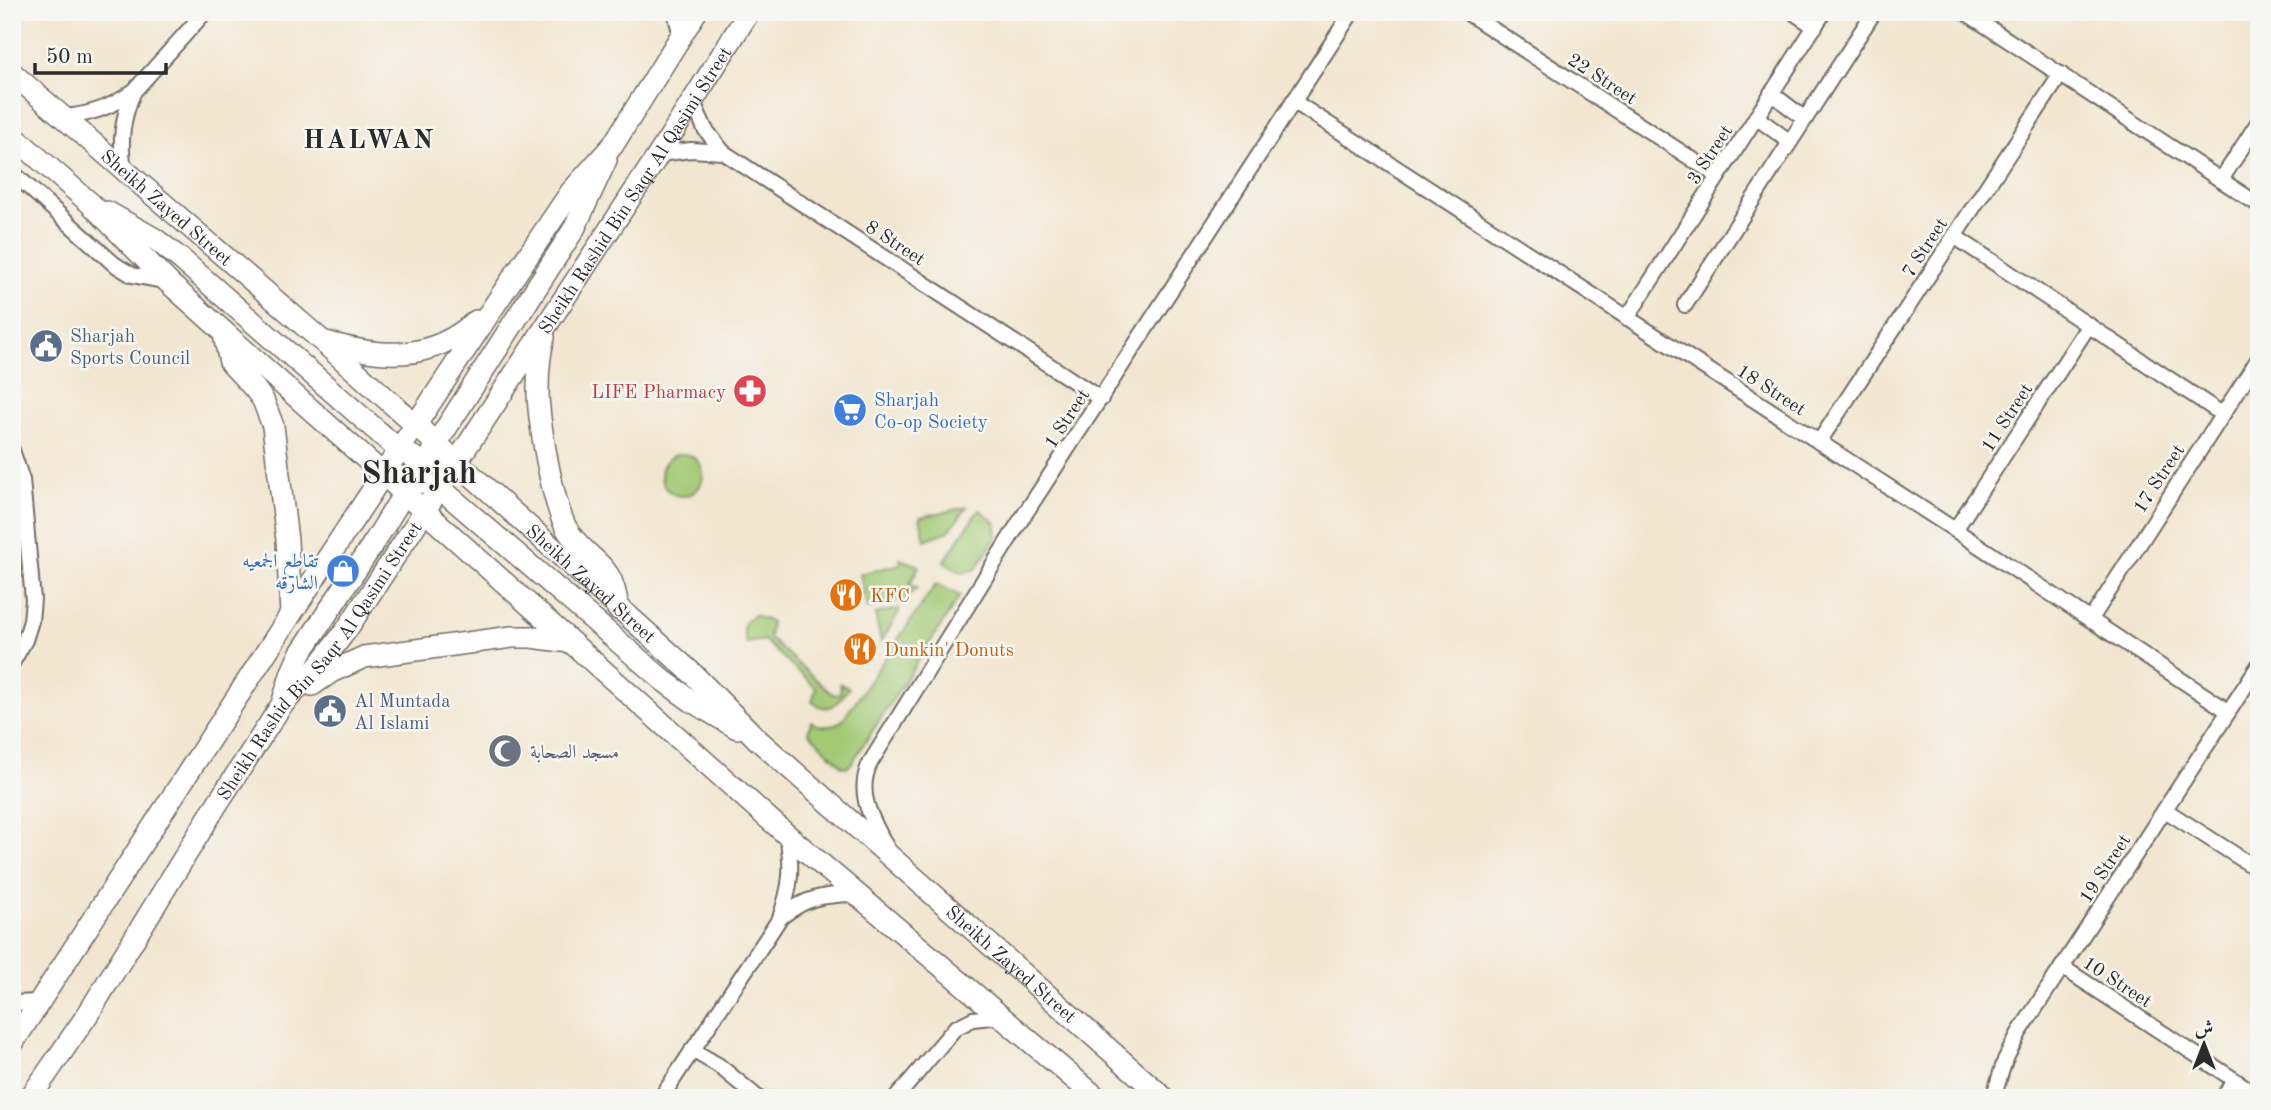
<svg xmlns="http://www.w3.org/2000/svg" width="2271" height="1110" viewBox="0 0 2271 1110" font-family="'Old Standard TT',Amiri,serif">
<style>
.green{fill:#a3c974;stroke:#677a50;stroke-width:2}
.lines{fill:none;stroke-linecap:round;stroke-linejoin:round}
.street-casing{stroke:#716c65;stroke-width:18}
.secondary-casing{stroke:#716c65;stroke-width:24}
.street{stroke:#fff;stroke-width:14}
.secondary{stroke:#fff;stroke-width:21}
.labels{text-anchor:middle;stroke-width:5;stroke-linejoin:round;paint-order:stroke}
.street-label{font-size:19px;fill:#2b2b2b;stroke:#f6f6f2}
.service-label{font-size:19px;fill:#4e5e75;stroke:#f6f6f2;text-anchor:start}
.health-label{font-size:19px;fill:#be3a42;stroke:#f6f6f2;text-anchor:end}
.shop-label{font-size:19px;fill:#366cbe;stroke:#f6f6f2;text-anchor:start}
.food-label{font-size:19px;fill:#c56008;stroke:#f6f6f2;text-anchor:start}
.worship-label{font-size:19px;fill:#5b616d;stroke:#f6f6f2;text-anchor:start}
.district-label{font-size:26px;font-weight:bold;letter-spacing:2px;fill:#2b2b2b;stroke:#f6f6f2}
.town-label{font-size:33px;font-weight:bold;fill:#2b2b2b;stroke:#f6f6f2}
</style>
<rect width="100%" height="100%" fill="#f6f6f2"/>
<filter id="ink" filterUnits="userSpaceOnUse"><feTurbulence type="fractalNoise" baseFrequency=".0143" numOctaves="2"/><feDisplacementMap in="SourceGraphic" scale="14" xChannelSelector="R" yChannelSelector="G"/><feConvolveMatrix kernelMatrix="1 2 1 2 8 2 1 2 1" color-interpolation-filters="sRGB"/></filter>
<filter id="wash" filterUnits="userSpaceOnUse"><feTurbulence type="fractalNoise" baseFrequency=".00686" numOctaves="4" result="noise"/><feDisplacementMap in="SourceGraphic" scale="28" xChannelSelector="R" yChannelSelector="G"/><feGaussianBlur stdDeviation="1.57" result="paint"/><feColorMatrix in="noise" values="0 0 0 0 0 0 0 0 0 0 0 0 0 0 0 0 0 1.4 0 .05"/><feComposite in="paint" operator="in"/></filter>
<g filter="url(#wash)">
<rect width="100%" height="100%" fill="#f2e6d0"/>
<g class="green">
<circle cx="682" cy="475" r="21"/>
<polygon points="967,507 949,531 925,540 920,517"/>
<polygon points="979,509 996,523 997,536 976,569 962,573 944,562"/>
<polygon points="900,559 919,566 910,584 917,588 904,599 867,608 860,574 901,564"/>
<path d="M 936,584 L 960,596 L 851,764 L 847,767 L 842,766 L 808,732 L 811,721 C 821,730 832,726 842,721 Z"/>
<polygon points="899,609 899,612 881,642 875,614"/>
<path d="M 754,615 L 771,622 L 769,638 L 831,693 L 836,695 L 841,692 L 840,684 L 849,688 C 838,703 830,715 812,702 L 816,688 L 764,640 L 746,643 L 743,626 L 747,620 Z"/>
</g>
</g>
<g filter="url(#ink)">
<g class="lines">
<g class="street-casing">
<g id="street">
<polyline points="675,12 681,36"/>
<polyline points="1466,12 1718,176"/>
<polyline points="1793,12 1815,27"/>
<polyline points="1965,12 2259,205"/>
<polyline points="1771,93 1805,119"/>
<polyline points="1293,101 1955,530 2228,711"/>
<polyline points="693,102 705,129 723,152"/>
<path d="M 63,117 C 91,115 113,107 135,90 L 205,12"/>
<polyline points="1756,117 1790,142"/>
<polyline points="659,154 691,150 723,152 1101,399"/>
<path d="M 124,169 C 119,141 122,117 134,91"/>
<polyline points="12,172 114,264 132,275 168,282"/>
<polyline points="2221,180 2259,121"/>
<polyline points="1954,236 2222,414"/>
<polyline points="1685,305 1874,12"/>
<polyline points="1627,318 1824,12"/>
<polyline points="1819,442 2061,74"/>
<polyline points="12,450 22,480 33,600 31,621 25,640 12,663"/>
<polyline points="1955,530 2089,325"/>
<polyline points="2091,619 2259,358"/>
<polyline points="2165,810 2259,870"/>
<path d="M 888,850 C 873,821 855,795 870,763 L 1019,523 L 1352,12"/>
<path d="M 781,917 C 807,897 822,895 854,894"/>
<polyline points="2062,967 2259,1096"/>
<polyline points="12,1003 40,1002"/>
<polyline points="692,1050 718,1065 758,1098"/>
<path d="M 661,1098 L 780,918 C 791,886 793,869 787,835"/>
<polyline points="896,1098 955,1028 973,1019 1000,1016"/>
<polyline points="1993,1098 2005,1060 2019,1033 2259,665"/>
<polyline points="2223,1098 2234,1080"/>
</g>
</g>
<g class="secondary-casing">
<g id="secondary">
<path id="s1" d="M 12,73 L 321,340 L 694,675 L 757,739 L 1164,1098"/>
<polyline points="12,135 91,204 169,283 787,835 1097,1098"/>
<polyline points="107,212 155,239 182,260 399,450 428,464 456,463"/>
<polyline points="223,331 230,362 255,389 263,400 273,426 287,540 291,614"/>
<path d="M 544,337 C 539,354 538,372 538,390 C 538,418 553,508 568,531 C 591,566 612,558 618,609"/>
<path d="M 326,342 C 382,358 430,362 476,321"/>
<polyline points="431,457 436,444 574,229 606,160"/>
<polyline points="383,474 412,479 440,488 664,681 693,702 737,728"/>
<polyline points="312,685 331,672 364,657 512,637 531,637 570,642"/>
<polyline points="283,701 292,672 300,654 375,541 411,482"/>
<polyline points="12,1044 291,614 496,303 571,192 613,145 696,12"/>
<path id="s2" d="M 30,1098 L 88,1014 L 217,804 L 281,706 L 318,667 L 347,629 L 659,154 L 749,12"/>
</g>
</g>
<use href="#street" class="street"/>
<use href="#secondary" class="secondary"/>
</g>
</g>
<defs>
<g id="civic-disc" transform="scale(1.75)"><circle r="9.5" fill="#5c6f8a" stroke="#f6f6f2"/><path d="M-.6-6.5H3V-4.5H.6V-3L4-1V1h2V6H-6V1h2V-1L-.6-3ZM-1.2 2.5V6h2.4V2.5Z" fill="#fff"/></g>
<g id="pharmacy-disc" transform="scale(1.75)"><circle r="9.5" fill="#e0444e" stroke="#f6f6f2"/><path d="M-2-6h4v4h4v4h-4v4h-4v-4h-4v-4h4Z" fill="#fff"/></g>
<g id="supermarket-disc" transform="scale(1.75)"><circle r="9.5" fill="#3f7fe0" stroke="#f6f6f2"/><path d="M-6-5.5h2.5l.6 2H6L4.5 2H-2.5L-4.4-4H-6ZM-1.5 3.2a1.3 1.3 0 1 0 .1 0ZM3 3.2a1.3 1.3 0 1 0 .1 0Z" fill="#fff"/></g>
<g id="shop-disc" transform="scale(1.75)"><circle r="9.5" fill="#3f7fe0" stroke="#f6f6f2"/><path d="M-5-2.5h2.3a2.7 3.5 0 0 1 5.4 0H5L5.5 6h-11ZM-1.5-2.5h3a1.5 2.3 0 0 0-3 0Z" fill="#fff"/></g>
<g id="restaurant-disc" transform="scale(1.75)"><circle r="9.5" fill="#e8710a" stroke="#f6f6f2"/><path d="M-5-6h1v4h1v-4h1v4h1v-4h1v5L-1.5 .5V6h-2V.5L-5-1ZM5-6V6H3V1.5H1.5Q1.5-4 5-6Z" fill="#fff"/></g>
<g id="mosque-disc" transform="scale(1.75)"><circle r="9.5" fill="#6b7280" stroke="#f6f6f2"/><path d="M3.5-4.9A6 6 0 1 0 3.5 4.9A5 5 0 1 1 3.5-4.9Z" fill="#fff"/></g>
</defs>
<g fill-rule="evenodd">
<use href="#civic-disc" x="46" y="346"/>
<use href="#pharmacy-disc" x="750" y="391"/>
<use href="#supermarket-disc" x="850" y="410"/>
<use href="#shop-disc" x="343" y="571"/>
<use href="#restaurant-disc" x="846" y="595"/>
<use href="#restaurant-disc" x="860" y="649"/>
<use href="#civic-disc" x="330" y="711"/>
<use href="#mosque-disc" x="505" y="751"/>
</g>
<g class="labels">
<g class="street-label">
<text transform="translate(1603 78) rotate(33)" y="7">22 Street</text>
<text transform="translate(1709 154) rotate(-57)" y="7">3 Street</text>
<text dy="7" stroke="none"><textPath href="#s2" startOffset="1092">Sheikh Rashid Bin Saqr Al Qasimi Street</textPath></text>
<text dy="7" stroke="none"><textPath href="#s1" startOffset="205">Sheikh Zayed Street</textPath></text>
<text transform="translate(896 242) rotate(33)" y="7">8 Street</text>
<text transform="translate(1924 247) rotate(-57)" y="7">7 Street</text>
<text transform="translate(1772 389) rotate(33)" y="7">18 Street</text>
<text transform="translate(2006 417) rotate(-57)" y="7">11 Street</text>
<text transform="translate(1066 418) rotate(-57)" y="7">1 Street</text>
<text transform="translate(2158 478) rotate(-57)" y="7">17 Street</text>
<text dy="7" stroke="none"><textPath href="#s1" startOffset="772">Sheikh Zayed Street</textPath></text>
<text dy="7" stroke="none"><textPath href="#s2" startOffset="525">Sheikh Rashid Bin Saqr Al Qasimi Street</textPath></text>
<text transform="translate(2104 868) rotate(-57)" y="7">19 Street</text>
<text dy="7" stroke="none"><textPath href="#s1" startOffset="1339">Sheikh Zayed Street</textPath></text>
<text transform="translate(2118 981) rotate(33)" y="7">10 Street</text>
</g>
<g class="service-label">
<text x="70" y="342">Sharjah<tspan x="70" dy="22">Sports Council</tspan></text>
<text x="354" y="707">Al Muntada<tspan x="354" dy="22">Al Islami</tspan></text>
</g>
<g class="health-label">
<text x="726" y="398">LIFE Pharmacy</text>
</g>
<g class="shop-label">
<text x="874" y="406">Sharjah<tspan x="874" dy="22">Co-op Society</tspan></text>
<text x="318" y="567" text-anchor="end">تقاطع الجمعيه<tspan x="318" dy="22">الشارقه</tspan></text>
</g>
<g class="food-label">
<text x="870" y="602">KFC</text>
<text x="884" y="656">Dunkin' Donuts</text>
</g>
<g class="worship-label">
<text x="530" y="758">مسجد الصحابة</text>
</g>
<g class="district-label">
<text x="369" y="148">HALWAN</text>
</g>
<g class="town-label">
<text x="419" y="483">Sharjah</text>
</g>
</g>
<rect width="2271" height="1110" fill="none" stroke="#f6f6f2" stroke-width="42"/>
<g transform="translate(2204 1044)" stroke="#f6f6f2" stroke-width="5" paint-order="stroke">
<path d="M0-5L12 26L0 18L-12 26Z" fill="#2b2b2b"/>
<text y="-10" font-size="19" font-weight="bold" text-anchor="middle" fill="#2b2b2b">ش</text>
</g>
<path d="M35 63v10h131v-10" fill="none" stroke="#2b2b2b" stroke-width="3.5"/>
<text x="46" y="63" font-size="21" fill="#2b2b2b" stroke="#f6f6f2" stroke-width="5" paint-order="stroke">50 m</text>
</svg>
